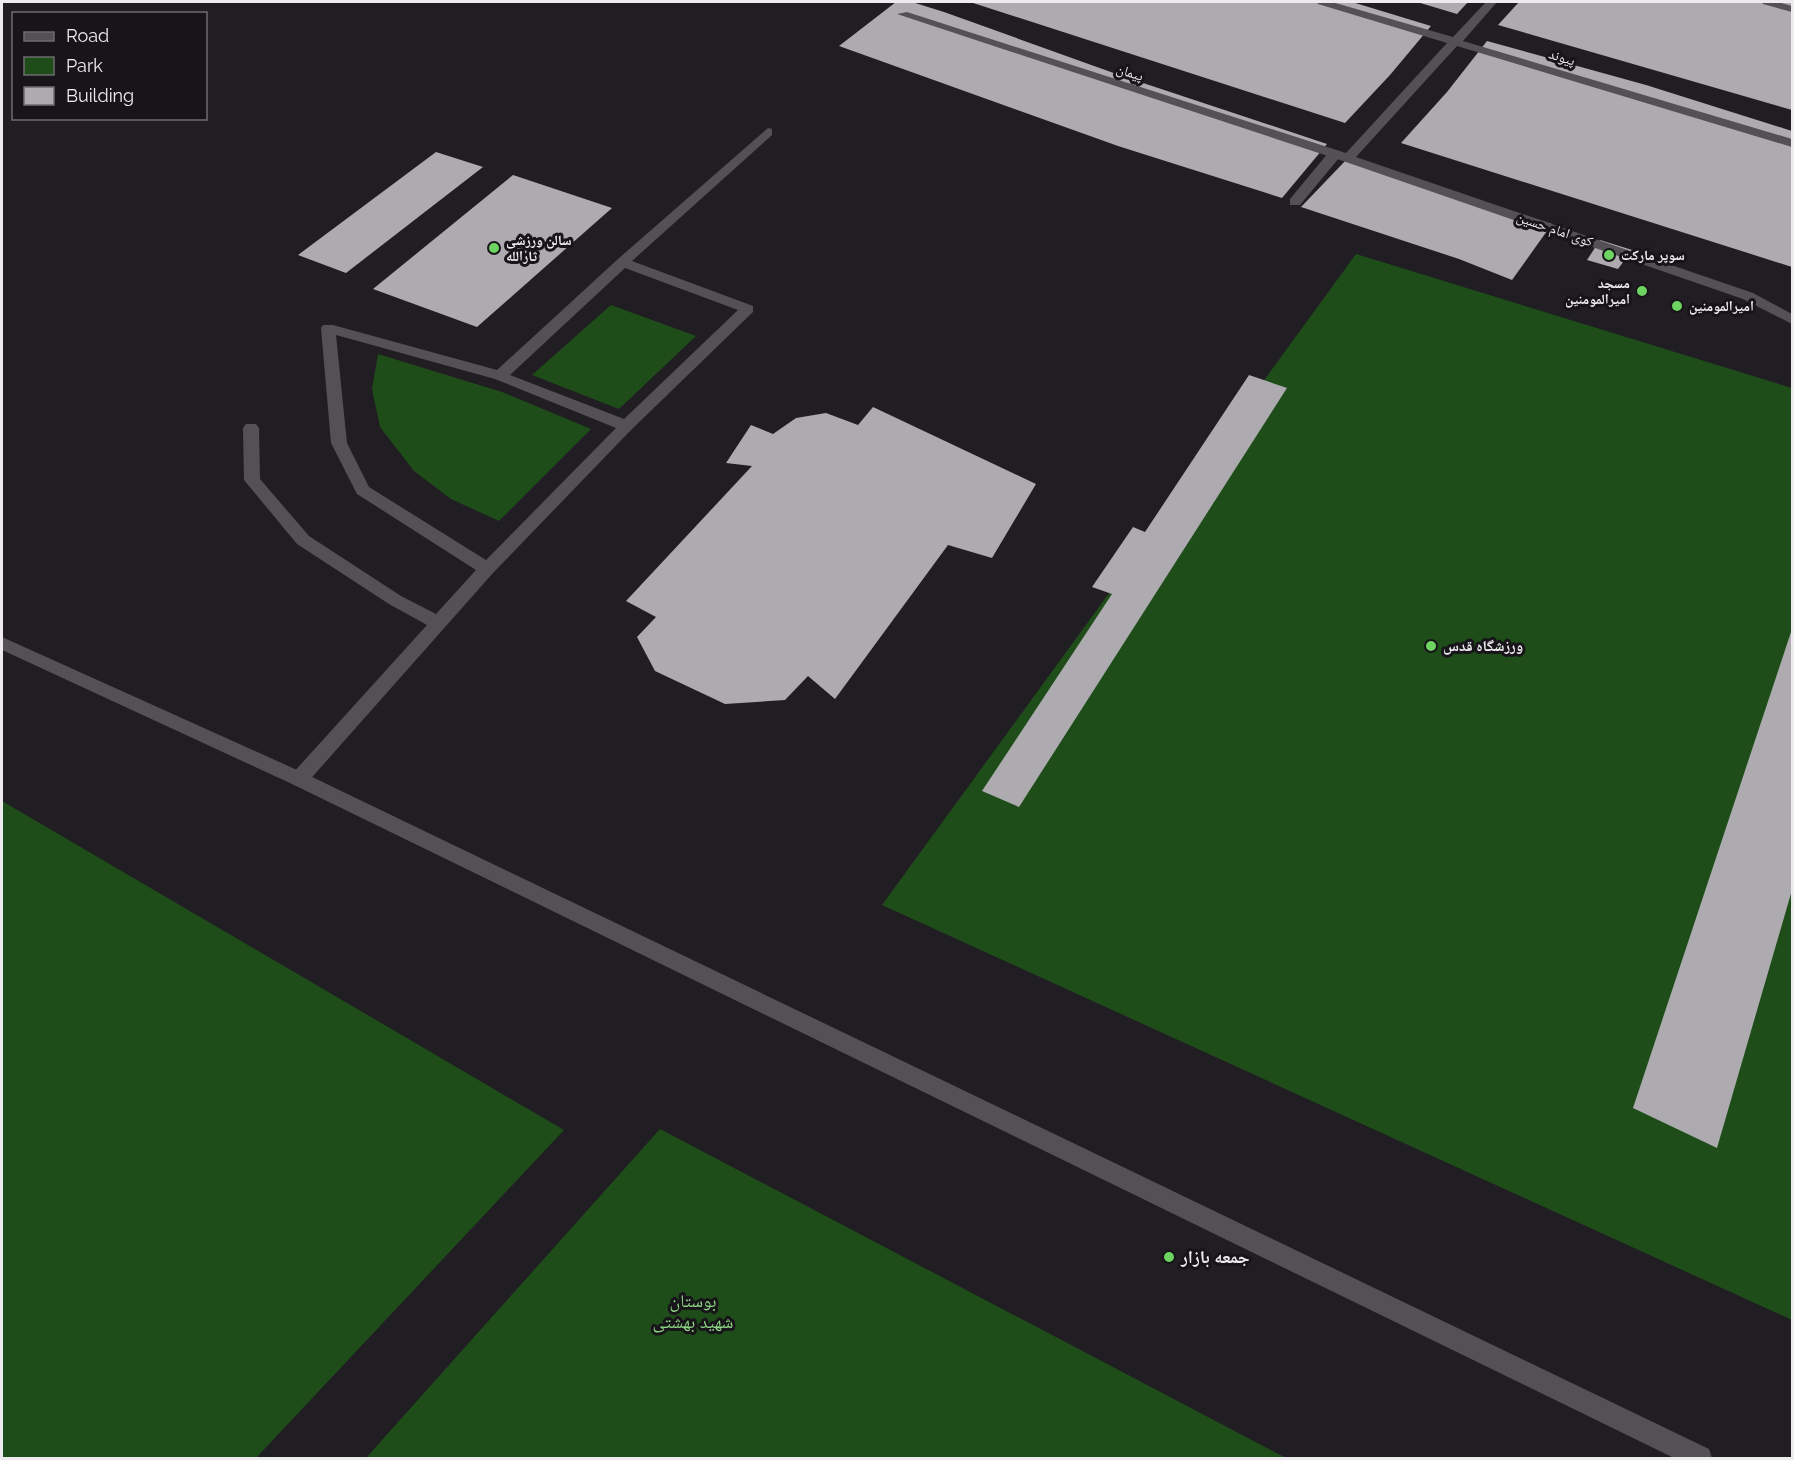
<svg xmlns="http://www.w3.org/2000/svg" width="1794" height="1460" viewBox="0 0 1794 1460" font-family="Raleway,'Noto Naskh Arabic',sans-serif">
<style>
.green{fill:#1f4d1a}
.building{fill:#adabb0}
.lines{fill:none;stroke-linecap:round;stroke-linejoin:round}
.lane{fill:#535156;fill-rule:evenodd}
.street{fill:#535156;fill-rule:evenodd}
.poi-dot{fill:#6dd361;stroke:#171519;stroke-width:2}
.labels{text-anchor:middle;stroke-width:6;stroke-linejoin:round;paint-order:stroke}
.far-street-label{font-size:14px;fill:#edebee;stroke:#171519}
.far-poi-label{font-size:14px;font-weight:bold;fill:#edebee;stroke:#171519;text-anchor:start}
.poi-label{font-size:15px;font-weight:bold;fill:#edebee;stroke:#171519;text-anchor:start}
.near-poi-label{font-size:18px;font-weight:bold;fill:#edebee;stroke:#171519;text-anchor:start}
.near-park-label{font-size:18px;fill:#8dd784;stroke:#171519}
</style>
<rect width="100%" height="100%" fill="#201e22"/>
<g class="green">
<polygon points="1356,254 1792,388 1792,1320 882,905"/>
<polygon points="611,305 696,336 619,409 532,375"/>
<polygon points="378,354 502,392 591,429 499,521 451,499 414,471 380,427 372,389"/>
<polygon points="2,801 564,1130 256,1458 2,1458"/>
<polygon points="660,1129 1286,1458 366,1458"/>
</g>
<g class="building">
<polygon points="896,2 912,2 944,12 1122,76 1327,144 1282,198 1118,146 839,46"/>
<polygon points="970,2 1352,2 1431,26 1390,75 1345,123"/>
<polygon points="1417,2 1468,2 1457,14"/>
<polygon points="1519,2 1792,2 1792,110 1498,25"/>
<polygon points="1487,41 1646,85 1792,131 1792,267 1401,143 1447,92"/>
<polygon points="436,152 483,167 346,273 298,255"/>
<polygon points="1348,158 1552,224 1512,280 1459,259 1301,207"/>
<polygon points="513,175 612,208 477,327 373,289"/>
<polygon points="1600,240 1632,250 1618,269 1587,260"/>
<polygon points="1249,375 1287,388 1019,807 982,791 1112,594 1092,587 1133,527 1145,532"/>
<polygon points="873,407 1036,484 992,558 948,545 835,699 808,676 785,700 725,704 655,671 637,637 656,617 626,601 752,466 726,463 751,425 773,434 796,418 826,413 858,425"/>
<polygon points="1792,629 1792,890 1717,1148 1633,1108"/>
</g>
<g class="lines">
<g class="lane">
<path d="M 768,128 L 772,129 L 772,135 L 632,261 L 753,306 L 753,312 L 631,430 L 493,573 L 306,784 L 299,786 L 292,784 L 290,779 L 292,774 L 427,625 L 389,604 L 297,544 L 244,480 L 243,428 L 246,424 L 256,424 L 259,428 L 260,479 L 309,536 L 401,596 L 436,614 L 476,570 L 357,494 L 331,443 L 321,328 L 323,325 L 333,325 L 497,370 L 618,259 ZM 625,268 L 738,310 L 624,419 L 510,375 ZM 336,335 L 495,379 L 616,428 L 486,560 L 369,487 L 347,443 Z"/>
<polygon points="1334,151 1340,155 1339,158 1300,205 1290,205 1290,199 1329,152"/>
</g>
<g class="street">
<polygon points="1317,2 1332,2 1453,37 1486,2 1497,2 1463,41 1792,139 1792,147 1457,46 1356,157 1753,293 1792,314 1792,324 1743,299 1343,161 897,14 907,12 1346,153 1447,43 1318,4"/>
<polygon points="1762,2 1778,2 1792,6 1792,12 1763,4"/>
<polygon points="2,637 306,774 1709,1449 1712,1458 1674,1458 292,784 2,650"/>
</g>
</g>
<g class="poi-dot">
<circle cx="494" cy="248" r="6"/>
<circle cx="1609" cy="255" r="6"/>
<circle cx="1642" cy="291" r="6"/>
<circle cx="1677" cy="306" r="6"/>
<circle cx="1431" cy="646" r="6"/>
<circle cx="1169" cy="1257" r="6"/>
</g>
<g class="labels">
<g class="far-street-label">
<text transform="translate(1562 57) rotate(17)" y="5">پیوند</text>
<text transform="translate(1130 72) rotate(18)" y="5">پیمان</text>
<text transform="translate(1555 229) rotate(19)" y="5">کوی امام حسین</text>
</g>
<g class="far-poi-label">
<text x="506" y="245">سالن ورزشی<tspan x="506" dy="16">ثارالله</tspan></text>
<text x="1621" y="260">سوپر مارکت</text>
<text x="1630" y="288" text-anchor="end">مسجد<tspan x="1630" dy="16">امیرالمومنین</tspan></text>
<text x="1689" y="311">امیرالمومنین</text>
</g>
<g class="poi-label">
<text x="1443" y="651">ورزشگاه قدس</text>
</g>
<g class="near-poi-label">
<text x="1181" y="1263">جمعه بازار</text>
</g>
<g class="near-park-label">
<text x="693" y="1307">بوستان<tspan x="693" dy="21">شهید بهشتی</tspan></text>
</g>
</g>
<rect width="1794" height="1460" fill="none" stroke="#edebee" stroke-width="6"/>
<rect x="12" y="12" width="195" height="108" fill="#171519" stroke="#6d6b6e" stroke-width="1.5"/>
<rect x="24" y="32" width="30" height="9" fill="#535156" stroke="#6d6b6e" stroke-width="1.5"/>
<text x="66" y="42" font-size="18" fill="#edebee">Road</text>
<rect x="24" y="57" width="30" height="18" fill="#1f4d1a" stroke="#6d6b6e" stroke-width="1.5"/>
<text x="66" y="72" font-size="18" fill="#edebee">Park</text>
<rect x="24" y="87" width="30" height="18" fill="#adabb0" stroke="#6d6b6e" stroke-width="1.5"/>
<text x="66" y="102" font-size="18" fill="#edebee">Building</text>
</svg>
